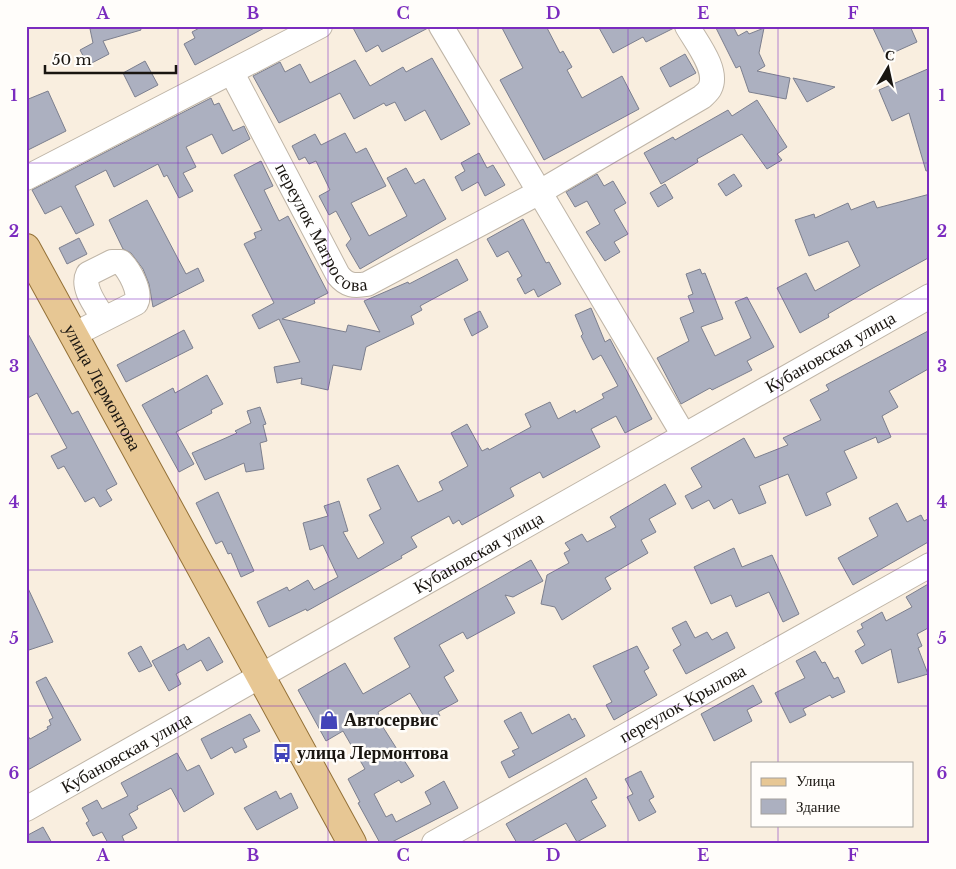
<svg xmlns="http://www.w3.org/2000/svg" width="956" height="869" viewBox="0 0 956 869" font-family="'Libre Baskerville',serif">
<style>
.building{fill:#acb0c0;stroke:#7c7f8e}
.lines{fill:none;stroke-linecap:round;stroke-linejoin:round}
.minor-casing{stroke:#bfb5a7;stroke-width:26}
.major-casing{stroke:#947137;stroke-width:30}
.minor{stroke:#fff;stroke-width:24}
.major{stroke:#e7c794;stroke-width:28}
.grid{fill:none;stroke:#7b2cbf;stroke-width:1;stroke-opacity:0.55}
.labels{text-anchor:middle;stroke-width:5;stroke-linejoin:round;paint-order:stroke}
.street-label{font-size:18px;fill:#191510;stroke:#fffdfa}
.poi-label{font-size:18px;font-weight:bold;fill:#191510;stroke:#fffdfa;text-anchor:start}
.neatline{fill:none;stroke:#7b2cbf;stroke-width:2}
.grid-label{font-size:16px;text-anchor:middle;font-weight:bold;fill:#7b2cbf}
</style>
<rect width="100%" height="100%" fill="#f9eedf"/>
<g class="building">
<polygon points="100,26 140,26 141,30 103,41 109,54 88,65 80,50 93,43 90,29"/>
<polygon points="203,26 268,26 195,65 184,44 195,38 192,32"/>
<polygon points="352,26 427,26 428,28 382,52 378,45 366,52"/>
<polygon points="501,26 546,26 560,53 563,51 572,67 567,70 582,98 622,76 639,109 544,160 500,80 523,68"/>
<polygon points="598,26 673,26 674,28 646,42 643,37 613,53"/>
<polygon points="715,26 733,26 738,36 747,31 749,34 764,28 759,53 765,66 757,71 790,78 786,99 749,92 740,66 736,68"/>
<polygon points="872,26 910,26 917,42 886,56"/>
<polygon points="685,54 696,73 670,87 660,68"/>
<polygon points="432,58 470,124 441,140 425,110 405,121 395,102 386,106 384,103 354,119 340,93 279,123 253,76 280,62 285,72 300,64 310,83 355,60 370,86 403,67 406,72"/>
<polygon points="145,61 158,85 135,97 123,73"/>
<polygon points="930,68 930,170 926,171 909,113 892,121 879,90"/>
<polygon points="793,78 835,87 807,102"/>
<polygon points="48,91 66,131 26,151 26,100"/>
<polygon points="211,98 214,105 219,103 233,131 244,126 250,139 222,154 212,134 186,147 196,167 183,173 193,191 179,198 167,175 164,177 158,164 114,187 106,170 75,186 94,225 76,234 61,206 45,214 32,190"/>
<polygon points="757,100 787,147 777,154 782,160 767,169 742,134 697,159 698,162 661,184 644,153 673,137 675,140 728,110 732,116"/>
<polygon points="345,133 356,153 366,148 386,186 351,203 369,236 407,216 387,178 406,168 415,184 424,179 446,219 360,269 346,245 351,239 336,211 329,215 319,196 330,190 316,161 309,164 305,157 299,160 292,146 315,134 321,145"/>
<polygon points="479,153 487,168 493,165 505,185 485,196 478,182 462,191 455,177 465,171 461,163"/>
<polygon points="261,161 273,186 264,190 279,221 288,216 328,293 314,300 315,303 282,319 346,332 348,325 380,332 364,301 408,282 409,284 457,259 468,280 420,306 422,310 411,316 414,324 366,347 361,370 333,365 328,390 301,384 302,378 277,383 274,367 300,362 279,319 259,329 252,315 274,303 244,244 256,238 254,233 262,230 234,175"/>
<polygon points="597,174 604,186 613,181 626,203 614,210 628,234 614,242 620,252 605,261 586,232 600,224 587,201 575,207 566,192"/>
<polygon points="734,174 742,186 726,196 718,184"/>
<polygon points="665,184 673,198 658,207 650,193"/>
<polygon points="930,194 930,257 873,288 828,314 829,317 800,333 777,288 806,273 815,291 860,266 848,241 809,256 795,220 814,214 815,218 848,203 851,210 874,201 877,208"/>
<polygon points="147,200 186,274 198,268 204,281 153,307 149,284 143,269 131,253 123,249 109,220"/>
<polygon points="523,219 546,263 549,262 561,284 538,297 534,289 525,294 517,279 522,276 508,251 497,257 487,239"/>
<polygon points="79,238 87,254 67,264 59,248"/>
<polygon points="700,269 702,274 705,273 723,319 701,327 715,356 751,338 735,302 747,297 774,347 747,361 752,370 712,390 710,388 681,404 657,358 689,341 680,318 694,312 688,296 693,294 686,274"/>
<polygon points="591,308 605,342 610,339 652,419 625,433 616,416 591,429 600,447 543,478 540,472 510,488 514,496 462,525 459,520 453,524 449,516 411,537 417,547 401,556 402,558 307,611 306,609 269,627 257,602 287,587 289,591 308,580 314,590 338,577 323,545 310,550 303,523 328,516 324,506 339,501 348,531 343,532 358,559 384,543 369,515 381,509 367,479 398,465 418,502 443,490 439,482 468,466 451,433 467,424 482,451 488,448 489,450 531,427 525,414 550,402 558,419 575,410 576,413 604,398 602,394 618,386 601,355 593,360 581,336 583,334 575,315"/>
<polygon points="480,311 488,327 472,336 464,319"/>
<polygon points="26,330 72,414 78,411 117,484 106,490 112,500 100,507 94,497 85,502 64,466 58,469 51,456 67,448 37,393 26,399"/>
<polygon points="184,330 193,348 126,382 117,365"/>
<polygon points="930,330 930,368 889,391 898,407 882,416 891,437 878,443 876,437 844,451 857,478 826,493 831,505 806,516 788,474 759,486 766,503 739,514 732,499 714,509 709,500 692,509 685,496 702,487 691,468 744,438 755,458 788,445 783,438 821,420 810,400 829,390 826,385"/>
<polygon points="207,375 223,404 211,410 212,413 176,432 194,464 179,472 142,405 173,388 175,393"/>
<polygon points="260,407 266,424 263,425 267,441 260,443 264,469 246,472 244,463 205,480 192,453 237,433 235,431 251,423 247,411"/>
<polygon points="665,484 676,504 649,519 656,532 641,540 648,553 605,578 611,589 562,620 555,607 541,604 547,575 569,563 564,553 570,550 565,543 582,534 587,542 616,527 610,517"/>
<polygon points="218,492 254,571 241,577 231,553 228,554 222,541 216,544 196,503"/>
<polygon points="897,503 907,522 921,515 924,521 930,518 930,541 853,585 838,558 878,536 869,518"/>
<polygon points="734,548 742,567 772,555 799,614 783,622 769,592 736,607 731,595 711,604 694,567"/>
<polygon points="531,560 543,581 513,597 505,595 515,613 467,639 463,632 439,645 454,671 444,677 458,701 438,712 440,716 428,723 410,693 378,712 381,724 414,776 401,783 399,780 374,794 386,817 392,814 396,822 431,804 425,792 444,781 458,808 390,843 380,843 358,803 360,802 348,779 365,769 343,731 326,741 298,690 345,663 363,694 410,667 394,638"/>
<polygon points="930,583 930,627 917,634 922,646 918,648 928,674 898,683 891,649 862,664 855,651 865,645 857,631 863,628 861,624 882,612 886,621 912,607 906,597"/>
<polygon points="26,584 53,642 26,651"/>
<polygon points="686,621 695,638 707,632 712,640 727,632 735,648 686,674 673,650 681,645 672,628"/>
<polygon points="209,637 223,662 207,671 201,660 176,674 181,684 169,691 152,661 184,644 187,650"/>
<polygon points="141,646 152,666 139,672 128,653"/>
<polygon points="637,646 649,668 644,671 657,695 614,720 606,705 612,702 593,666"/>
<polygon points="815,651 822,663 825,662 834,679 838,677 845,692 832,698 830,695 803,709 806,715 790,723 775,693 805,678 796,661"/>
<polygon points="46,677 81,740 26,771 26,733 30,739 48,729 47,727 51,725 49,720 53,718 36,682"/>
<polygon points="753,685 762,702 747,710 752,721 714,741 701,714"/>
<polygon points="521,712 532,734 569,714 572,720 575,718 585,736 509,778 501,762 515,755 512,751 519,748 504,721"/>
<polygon points="250,714 260,731 243,739 247,747 235,753 232,747 211,759 201,739"/>
<polygon points="177,753 187,771 199,765 214,794 184,812 171,788 137,806 138,809 129,814 137,828 122,836 125,843 108,843 102,832 93,836 86,823 89,821 82,808 97,800 102,809 128,796 121,783"/>
<polygon points="641,771 654,797 649,800 656,812 639,821 627,797 633,794 625,779"/>
<polygon points="586,778 597,798 591,801 606,826 577,842 566,823 529,843 517,843 506,824"/>
<polygon points="276,791 280,799 291,793 298,808 257,830 244,808"/>
<polygon points="43,827 52,843 26,843 26,836"/>
</g>
<g class="lines">
<g class="minor-casing">
<g id="minor">
<polyline points="441,26 683,434"/>
<path id="s1" d="M 232,73 L 338,275 C 347,286 354,286 367,284 L 538,193 L 702,97 C 704,95 709,91 710,88 C 719,70 696,42 687,26"/>
<polyline points="26,178 320,26"/>
<path d="M 73,335 L 136,303 C 142,292 129,270 121,262 L 112,262 L 88,274 C 81,288 97,307 104,319"/>
<path id="s2" d="M 26,809 C 329,640 628,466 930,296"/>
<path id="s3" d="M 434,843 L 930,565"/>
</g>
</g>
<g class="major-casing">
<g id="major">
<path id="s4" d="M 26,248 L 352,843"/>
</g>
</g>
<use href="#minor" class="minor"/>
<use href="#major" class="major"/>
</g>
<path class="grid" d="M 178,26 L 178,843M 328,26 L 328,843M 478,26 L 478,843M 628,26 L 628,843M 778,26 L 778,763M 26,163 L 930,163M 26,299 L 930,299M 26,434 L 930,434M 26,570 L 930,570M 26,706 L 930,706M 778,825 L 778,843"/>
<defs>
<g id="shop-bare" transform="scale(1.5)"><path d="M-5-2.5h2.3a2.7 3.5 0 0 1 5.4 0H5L5.5 6h-11ZM-1.5-2.5h3a1.5 2.3 0 0 0-3 0Z" fill="#4244b9" stroke="#fffdfa" stroke-width="2.5" paint-order="stroke"/></g>
<g id="bus-bare" transform="scale(1.5)"><path d="M-5-6H5V4H4V6H2V4H-2V6H-4V4H-5ZM-3.5-4V0h7V-4ZM-3.5 1.2v1.5H-2V1.2ZM2 1.2v1.5H3.5V1.2Z" fill="#4244b9" stroke="#fffdfa" stroke-width="2.5" paint-order="stroke"/></g>
</defs>
<g fill-rule="evenodd">
<use href="#shop-bare" x="329" y="720"/>
<use href="#bus-bare" x="282" y="753"/>
</g>
<g class="labels">
<g class="street-label">
<text dy="6" stroke="none"><textPath href="#s1" startOffset="182">переулок Матросова</textPath></text>
<text dy="6" stroke="none"><textPath href="#s2" startOffset="925">Кубановская улица</textPath></text>
<text dy="6" stroke="none"><textPath href="#s4" startOffset="159">улица Лермонтова</textPath></text>
<text dy="6" stroke="none"><textPath href="#s2" startOffset="520">Кубановская улица</textPath></text>
<text dy="6" stroke="none"><textPath href="#s3" startOffset="285">переулок Крылова</textPath></text>
<text dy="6" stroke="none"><textPath href="#s2" startOffset="115">Кубановская улица</textPath></text>
</g>
<g class="poi-label">
<text x="344" y="726">Автосервис</text>
<text x="297" y="759">улица Лермонтова</text>
</g>
</g>
<rect width="956" height="869" fill="none" stroke="#fffdfa" stroke-width="55"/>
<rect x="751" y="762" width="162" height="65" fill="#fffdfa" stroke="#a3a09c"/>
<rect x="761" y="778" width="25" height="8" fill="#e7c794" stroke="#a3a09c"/>
<text x="796" y="786" font-size="15" fill="#191510">Улица</text>
<rect x="761" y="799" width="25" height="15" fill="#acb0c0" stroke="#a3a09c"/>
<text x="796" y="812" font-size="15" fill="#191510">Здание</text>
<g transform="translate(888 68) rotate(9)" stroke="#fffdfa" stroke-width="4" paint-order="stroke">
<path d="M0-4L9 19L0 12L-9 19Z" fill="#191510"/>
<text y="-8" font-size="14" font-weight="bold" text-anchor="middle" fill="#191510">С</text>
</g>
<path d="M45 65v8h131v-8" fill="none" stroke="#191510" stroke-width="2.5"/>
<text x="52" y="65" font-size="15" fill="#191510" stroke="#fffdfa" stroke-width="4" paint-order="stroke">50 m</text>
<rect x="28" y="28" width="900" height="814" class="neatline"/>
<g class="grid-label">
<text x="103" y="19">A</text>
<text x="253" y="19">B</text>
<text x="403" y="19">C</text>
<text x="553" y="19">D</text>
<text x="703" y="19">E</text>
<text x="853" y="19">F</text>
<text x="14" y="101">1</text>
<text x="942" y="101">1</text>
<text x="14" y="237">2</text>
<text x="942" y="237">2</text>
<text x="14" y="372">3</text>
<text x="942" y="372">3</text>
<text x="14" y="508">4</text>
<text x="942" y="508">4</text>
<text x="14" y="644">5</text>
<text x="942" y="644">5</text>
<text x="14" y="779">6</text>
<text x="942" y="779">6</text>
<text x="103" y="861">A</text>
<text x="253" y="861">B</text>
<text x="403" y="861">C</text>
<text x="553" y="861">D</text>
<text x="703" y="861">E</text>
<text x="853" y="861">F</text>
</g>
</svg>
